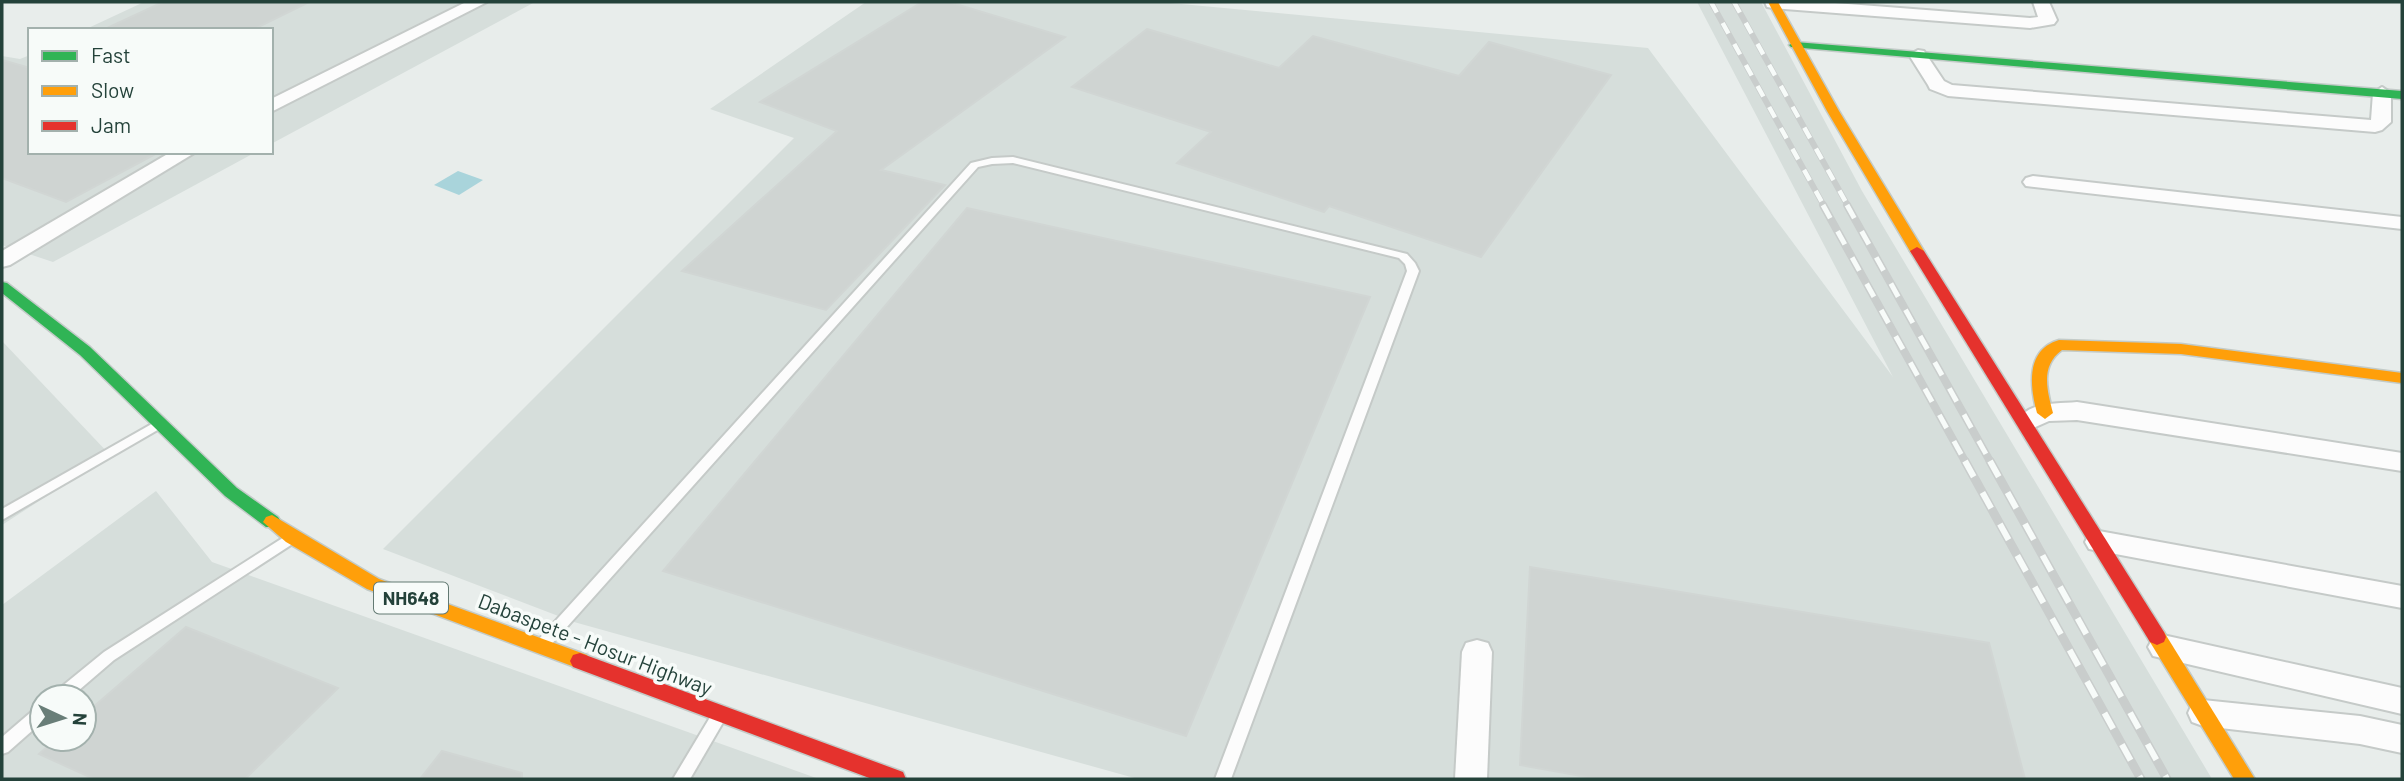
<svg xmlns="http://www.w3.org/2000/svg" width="2404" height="781" viewBox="0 0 2404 781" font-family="Barlow,sans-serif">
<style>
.built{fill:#d6dedb;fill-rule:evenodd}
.water{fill:#a9d4db}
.building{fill:#cfd4d2;stroke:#d1d6d4;stroke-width:2}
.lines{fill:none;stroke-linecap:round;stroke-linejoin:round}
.lane-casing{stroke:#c5cac8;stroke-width:4}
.street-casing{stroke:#c5cac8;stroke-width:4}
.fast-casing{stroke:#c3cbc8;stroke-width:3}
.slow-casing{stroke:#c3cbc8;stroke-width:3}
.jam-casing{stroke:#c3cbc8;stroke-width:3}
.lane{fill:#fcfcfc;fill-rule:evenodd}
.street{fill:#fcfcfc;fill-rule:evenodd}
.fast{fill:#30b455;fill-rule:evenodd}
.slow{fill:#ff9f0a;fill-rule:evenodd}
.jam{fill:#e5322d;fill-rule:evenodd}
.rail-far2-casing{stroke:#c9cdcc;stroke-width:6}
.rail-far1-casing{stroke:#c9cdcc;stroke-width:8}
.rail-casing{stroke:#c9cdcc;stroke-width:9}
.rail-far2{stroke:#f7fbf9;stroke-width:4.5;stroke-dasharray:12;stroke-linecap:butt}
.rail-far1{stroke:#f7fbf9;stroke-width:5;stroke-dasharray:15;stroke-linecap:butt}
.rail{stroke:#f7fbf9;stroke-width:6;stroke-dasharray:18;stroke-linecap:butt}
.labels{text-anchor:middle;stroke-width:7;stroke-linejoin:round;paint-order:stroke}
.shield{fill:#f7fbf9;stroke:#637a73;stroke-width:2}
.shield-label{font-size:19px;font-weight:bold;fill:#24423a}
.street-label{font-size:21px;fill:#24423a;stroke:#f7fbf9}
</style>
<rect width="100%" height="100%" fill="#e8edeb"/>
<g class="built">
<polygon points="144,2 535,2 271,144 271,30 84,30"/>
<polygon points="866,2 1160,2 1648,48 1893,377 1697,2 1761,2 1862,191 2212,779 1138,779 574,622 383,549 794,138 710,109"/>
<polygon points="30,55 30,152 256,152 53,262 2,245 2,56 20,59"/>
<polygon points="2,341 110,455 2,525"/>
<path d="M 156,491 L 212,562 L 819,779 L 2,779 L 2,605 ZM 42,697 L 84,697 L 84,739 L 42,739 Z"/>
</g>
<polygon class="water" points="458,171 483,180 459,195 434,185"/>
<g class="building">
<polygon points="163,2 309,2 252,30 103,30"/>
<polygon points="922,2 949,2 1065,37 881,170 945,185 826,310 682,271 837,131 760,102"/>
<polygon points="1147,29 1279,68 1313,36 1459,76 1489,42 1611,75 1481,257 1329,206 1324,212 1177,163 1211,132 1072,87"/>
<polygon points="2,60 30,68 30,152 159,152 66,202 2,178"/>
<polygon points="967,208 1370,297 1186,736 663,571"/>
<polygon points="1530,567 1989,643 2025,779 1598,779 1520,765"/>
<polygon points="186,627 338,688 245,779 94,779 39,754 56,739 84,739 84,715"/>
<polygon points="442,751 522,773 522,779 420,779"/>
</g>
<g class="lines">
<g class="lane-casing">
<g id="lane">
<polygon points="1013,157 1407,254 1415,263 1419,271 1231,779 1215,779 1407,271 1405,264 1399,258 1013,163 992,164 978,167 549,647 544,649 539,647 537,643 539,639 971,163 992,158"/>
<polygon points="157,421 161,422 163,425 161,428 2,520 2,509"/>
<polygon points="289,534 294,535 296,539 294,543 114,660 71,697 52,697 55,692 104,652"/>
<polygon points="42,705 42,722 8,752 2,754 2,737 37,707"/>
<polygon points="717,712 722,714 725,719 690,779 673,779 712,714"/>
</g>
</g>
<g class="street-casing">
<g id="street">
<polygon points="466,2 487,2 271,112 271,99"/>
<polygon points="1765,2 1822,2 2030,18 2038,17 2033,2 2049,2 2057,20 2054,24 2030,28 1773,8 1767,7"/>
<polygon points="1918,50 1924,51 1944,81 1952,85 2371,120 2373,93 2382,87 2391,93 2391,122 2382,130 2375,132 1948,96 1930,89 1928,85 1909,55"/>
<polygon points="171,152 196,152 10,265 2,267 2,251"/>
<polygon points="2033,176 2402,217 2402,229 2026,186 2023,182 2026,178"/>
<path d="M 2077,402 L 2402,453 L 2402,471 L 2077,420 L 2049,421 L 2031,429 L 2022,426 L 2018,420 C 2030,401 2058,404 2077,402 Z"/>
<polygon points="2099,531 2402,586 2402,608 2089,549 2085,542 2089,535"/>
<polygon points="2163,635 2402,688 2402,714 2153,656 2148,647 2153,638"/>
<polygon points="1477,640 1488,643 1492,652 1487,779 1455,779 1462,652 1466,643"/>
<polygon points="2203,700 2360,716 2402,725 2402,753 2360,744 2203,726 2192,722 2188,713 2192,704"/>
</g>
</g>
<g class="fast-casing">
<g id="fast">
<polygon points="1795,42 2402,91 2402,99 1791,47 1789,45"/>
<polygon points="2,282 7,283 90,347 237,488 278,517 281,522 278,527 266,527 225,496 80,355 2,293"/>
</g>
</g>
<g class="slow-casing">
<g id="slow">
<polygon points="1768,2 1778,2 1839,111 1924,251 1922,254 1912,254 1910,251 1827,111"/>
<path d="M 2059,340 L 2181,344 L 2402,373 L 2402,383 L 2181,354 L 2062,350 C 2040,366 2047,390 2053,413 L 2045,419 L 2037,413 C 2030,387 2025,350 2059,340 Z"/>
<polygon points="272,515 379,579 587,655 590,661 587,667 580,669 367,589 286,542 263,522 266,517"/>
<polygon points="2157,629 2164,632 2255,779 2234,779 2150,642 2148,637 2150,632"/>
</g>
</g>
<g class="jam-casing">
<g id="jam">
<polygon points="1917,247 1924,251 2164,632 2166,637 2164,642 2157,645 2150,642 1910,251"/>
<polygon points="580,653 903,772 906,779 872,779 573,667 570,661 573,655"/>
</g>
</g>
<use href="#lane" class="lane"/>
<use href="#street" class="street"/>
<use href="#fast" class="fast"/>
<use href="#slow" class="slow"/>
<use href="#jam" class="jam"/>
<g class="rail-far2-casing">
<g id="rail-far2">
<polyline points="1711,2 1824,206"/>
<polyline points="1734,2 1848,206"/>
</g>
</g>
<g class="rail-far1-casing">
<g id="rail-far1">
<polyline points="1823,205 1966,463"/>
<polyline points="1847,205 1991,463"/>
</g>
</g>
<g class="rail-casing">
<g id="rail">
<polyline points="1965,461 2141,779"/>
<polyline points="1990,461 2167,779"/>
</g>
</g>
<use href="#rail-far2" class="rail-far2"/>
<use href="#rail-far1" class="rail-far1"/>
<use href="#rail" class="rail"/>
</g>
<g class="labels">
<rect class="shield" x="374" y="582.5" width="74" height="31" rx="5"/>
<g class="shield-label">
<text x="411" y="605">NH648</text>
</g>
<g class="street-label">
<text transform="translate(595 645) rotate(21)" y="7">Dabaspete - Hosur Highway</text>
</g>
</g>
<rect width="2404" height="781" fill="none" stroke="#24423a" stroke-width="7"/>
<rect x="28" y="28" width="245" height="126" fill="#f7fbf9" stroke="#a3b1ad" stroke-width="2"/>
<rect x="42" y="51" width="35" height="10" fill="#30b455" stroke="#a3b1ad" stroke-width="2"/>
<text x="91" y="63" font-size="21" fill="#24423a">Fast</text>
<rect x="42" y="86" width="35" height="10" fill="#ff9f0a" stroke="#a3b1ad" stroke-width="2"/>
<text x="91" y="98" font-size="21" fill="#24423a">Slow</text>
<rect x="42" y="121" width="35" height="10" fill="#e5322d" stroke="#a3b1ad" stroke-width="2"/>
<text x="91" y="133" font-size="21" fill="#24423a">Jam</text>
<g transform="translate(63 718) rotate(94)"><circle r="33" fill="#f7fbf9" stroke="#a3b1ad" stroke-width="2"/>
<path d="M0-5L12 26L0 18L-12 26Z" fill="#697e78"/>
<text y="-10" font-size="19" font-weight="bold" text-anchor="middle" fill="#24423a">N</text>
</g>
</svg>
